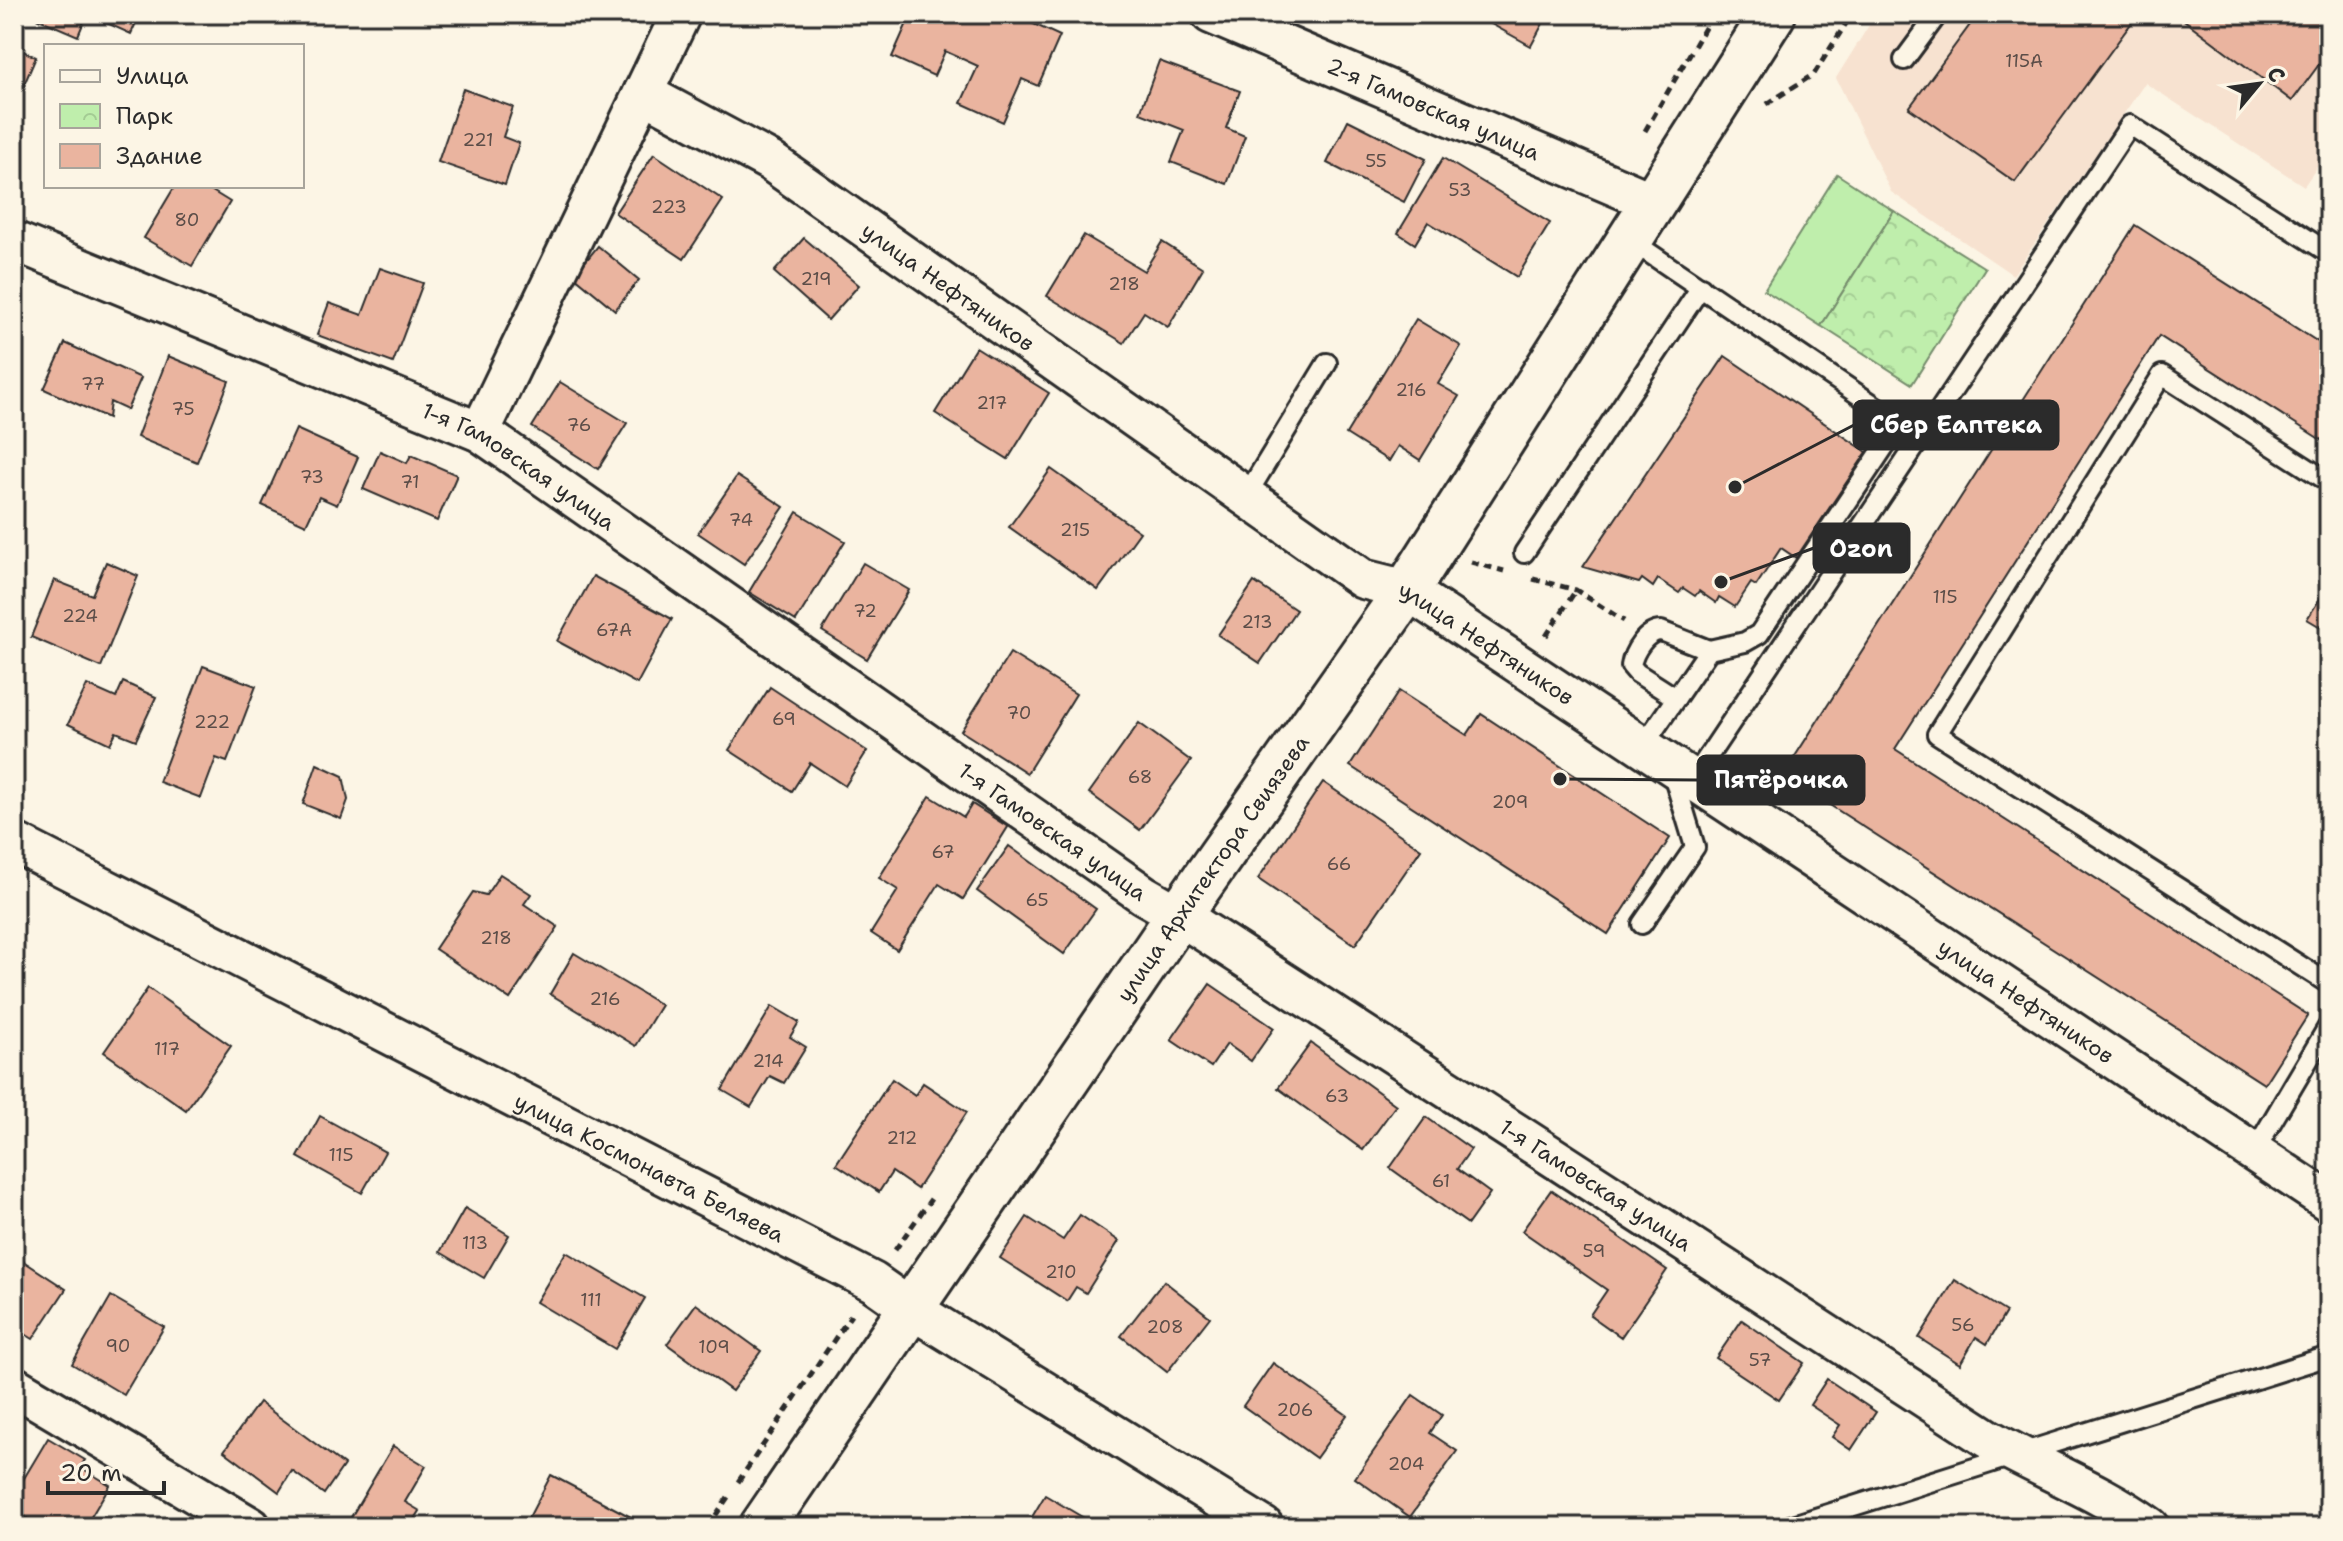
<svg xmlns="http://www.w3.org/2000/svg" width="2343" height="1541" viewBox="0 0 2343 1541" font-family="'Shantell Sans',sans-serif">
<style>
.built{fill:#f7e2d0}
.green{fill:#bfeeac;stroke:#758c6c;stroke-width:2}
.park{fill:url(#park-crowns);stroke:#758c6c;stroke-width:2}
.building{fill:#eab49f;stroke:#2b2b2b;stroke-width:2}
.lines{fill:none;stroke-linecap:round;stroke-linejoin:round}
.lane-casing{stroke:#2b2b2b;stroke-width:24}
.street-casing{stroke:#2b2b2b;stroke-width:44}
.secondary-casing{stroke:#2b2b2b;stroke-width:50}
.path{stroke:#2b2b2b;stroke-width:5;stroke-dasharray:8 6;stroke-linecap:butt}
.lane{stroke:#fcf5e5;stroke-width:18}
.street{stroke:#fcf5e5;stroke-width:38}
.secondary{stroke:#fcf5e5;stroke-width:44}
.labels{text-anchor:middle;stroke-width:6;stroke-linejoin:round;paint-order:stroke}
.number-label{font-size:18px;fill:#5b4d48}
.street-label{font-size:22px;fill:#2b2b2b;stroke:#fcf5e5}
.leader{fill:none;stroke:#2b2b2b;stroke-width:3}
.callout-dot{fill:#2b2b2b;stroke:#fcf5e5;stroke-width:3}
.callout{fill:#2b2b2b;stroke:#2b2b2b;stroke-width:3}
.callout-label{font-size:24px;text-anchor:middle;font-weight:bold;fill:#fff}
</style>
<defs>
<pattern id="park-crowns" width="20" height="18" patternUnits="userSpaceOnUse" patternTransform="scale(2)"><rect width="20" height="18" fill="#bfeeac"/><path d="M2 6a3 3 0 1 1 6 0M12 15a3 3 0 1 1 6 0" fill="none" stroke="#a4cc94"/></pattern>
</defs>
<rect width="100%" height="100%" fill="#fcf5e5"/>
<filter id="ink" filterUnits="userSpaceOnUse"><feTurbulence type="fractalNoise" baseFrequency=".0125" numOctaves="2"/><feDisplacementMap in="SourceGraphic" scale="16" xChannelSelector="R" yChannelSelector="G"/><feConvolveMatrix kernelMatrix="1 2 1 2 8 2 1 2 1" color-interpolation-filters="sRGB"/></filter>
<g filter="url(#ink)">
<polygon class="built" points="1876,14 2329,14 2329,150 2304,186 2145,83 2013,275 1891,192 1836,78"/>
<polygon class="green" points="1837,174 1894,211 1821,326 1764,290"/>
<polygon class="park" points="1894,211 1985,268 1912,384 1821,326"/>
<g class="building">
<polygon points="27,14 140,14 131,34 87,14 78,36"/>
<polygon points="911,14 1012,14 1060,36 1038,86 1022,79 1003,122 961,103 978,66 945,51 934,76 892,57"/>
<polygon points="1478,14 1548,14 1531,46 1477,16"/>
<polygon points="1978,14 2138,14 2015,182 1909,108"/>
<polygon points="2176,14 2329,14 2329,51 2292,101"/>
<polygon points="14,47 36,57 17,101 14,100"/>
<polygon points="1159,61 1240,91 1226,128 1245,136 1227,184 1171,162 1184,130 1140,113"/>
<polygon points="463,89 513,107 503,137 519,143 505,185 438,162"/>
<polygon points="1348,120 1426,159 1404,202 1327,163"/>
<polygon points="654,154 723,200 684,259 615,213"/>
<polygon points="1443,158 1550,223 1517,277 1428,222 1415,244 1398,233"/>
<polygon points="175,186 204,186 230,202 192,266 144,238"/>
<polygon points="2135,225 2329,349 2329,445 2159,336 1895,749 2308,1015 2264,1084 1783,775"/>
<polygon points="1084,235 1144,271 1162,242 1203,268 1168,327 1144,312 1124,343 1047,296"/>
<polygon points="804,238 859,285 828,320 774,272"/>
<polygon points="598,246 639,280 615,310 574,276"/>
<polygon points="380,268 423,283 393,363 317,335 329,303 362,315"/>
<polygon points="1416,319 1461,346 1438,384 1459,396 1420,460 1398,446 1389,461 1346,434"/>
<polygon points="65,343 141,378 127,410 110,402 108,418 44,389"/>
<polygon points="976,347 1049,393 1008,459 935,413"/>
<polygon points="168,356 229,381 197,462 137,437"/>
<polygon points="1725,356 1867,452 1844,486 1796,558 1781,548 1756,586 1751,583 1735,607 1719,597 1716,603 1699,591 1695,596 1683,588 1679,593 1658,579 1653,587 1642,579 1639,583 1583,567"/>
<polygon points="560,382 627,423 598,469 532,427"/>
<polygon points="296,429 358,457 337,505 319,497 306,525 262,505"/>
<polygon points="380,451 407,463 411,455 457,475 437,521 363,489"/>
<polygon points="1051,469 1140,532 1098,590 1009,527"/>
<polygon points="737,476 784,507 744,564 698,533"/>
<polygon points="797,512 845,541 796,621 749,592"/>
<polygon points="106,562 138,576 101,667 31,637 54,580 92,595"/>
<polygon points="863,563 909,590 867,659 822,631"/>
<polygon points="593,576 672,619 637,684 557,641"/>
<polygon points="1254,582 1296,610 1260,663 1218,635"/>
<polygon points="2325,591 2329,593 2329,632 2307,619"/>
<polygon points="1010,653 1076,694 1027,773 961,731"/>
<polygon points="203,666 256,686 227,762 216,758 201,798 159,782"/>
<polygon points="123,682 156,697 136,740 116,732 110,744 68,724 87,685 116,698"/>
<polygon points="770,687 867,751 845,786 810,763 792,791 729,750"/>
<polygon points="1399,691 1467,735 1481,714 1670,838 1608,934 1350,766"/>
<polygon points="1139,723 1191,761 1140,830 1089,793"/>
<polygon points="317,764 343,776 348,800 341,819 303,804"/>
<polygon points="1323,782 1421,849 1355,945 1258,879"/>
<polygon points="930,796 964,817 972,804 1008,827 963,899 939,884 897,950 871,933 898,890 879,878"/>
<polygon points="1009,846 1096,909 1064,954 977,891"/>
<polygon points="500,874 531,894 524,904 558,927 510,999 435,949 473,892 486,895"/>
<polygon points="574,953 661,1005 636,1046 550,994"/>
<polygon points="1210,984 1274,1028 1251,1061 1227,1044 1211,1067 1171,1040"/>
<polygon points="148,988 231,1046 186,1110 104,1052"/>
<polygon points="772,1006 799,1022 790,1037 806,1047 784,1083 770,1076 751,1107 722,1090"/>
<polygon points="1311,1043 1396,1105 1363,1150 1278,1088"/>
<polygon points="892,1079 915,1095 923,1083 967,1112 917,1189 892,1172 879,1192 836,1164"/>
<polygon points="320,1116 385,1152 362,1193 298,1157"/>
<polygon points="1426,1117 1471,1149 1457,1169 1490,1193 1468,1224 1390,1168"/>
<polygon points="1551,1190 1667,1270 1621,1337 1590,1315 1607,1290 1522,1231"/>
<polygon points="465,1208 509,1235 484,1278 440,1252"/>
<polygon points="1080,1215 1119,1241 1086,1293 1076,1287 1067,1301 1000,1258 1027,1217 1063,1240"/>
<polygon points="566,1252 645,1298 615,1349 536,1302"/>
<polygon points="14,1255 66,1289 33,1339 14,1327"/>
<polygon points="1955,1280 2006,1312 1987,1344 1976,1337 1960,1364 1919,1338"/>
<polygon points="1164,1281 1210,1317 1167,1372 1121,1336"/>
<polygon points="111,1296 164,1327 124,1395 72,1364"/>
<polygon points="696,1304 761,1351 732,1391 667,1344"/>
<polygon points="1742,1320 1804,1363 1779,1400 1716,1358"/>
<polygon points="1273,1363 1347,1415 1316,1458 1243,1406"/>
<polygon points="1827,1379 1876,1412 1851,1450 1832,1437 1840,1425 1810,1405"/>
<polygon points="1413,1395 1442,1415 1430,1433 1457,1451 1410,1517 1355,1478"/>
<polygon points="259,1402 344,1465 324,1494 292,1471 279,1492 224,1451"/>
<polygon points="48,1438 85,1460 80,1467 110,1485 85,1527 43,1527 14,1510 14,1495"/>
<polygon points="393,1446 426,1466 405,1502 420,1511 410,1527 352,1527 347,1524"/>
<polygon points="551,1475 650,1527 524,1527"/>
<polygon points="1045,1495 1099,1527 1026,1527"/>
</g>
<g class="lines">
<g class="lane-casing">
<g id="lane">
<polyline points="1904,60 1938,14"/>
<polyline points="1630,240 1887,414 1893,425 1892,435 1759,634 1745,642 1709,650 1643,746"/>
<polyline points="2329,482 2162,375 1937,734 2329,984"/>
<polyline points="1246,496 1327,363"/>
<polyline points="1524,553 1701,287"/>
<path d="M 1676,698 L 1637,673 L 1631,666 C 1633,652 1646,631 1661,631 L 1709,650"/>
<polyline points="1693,779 2130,125 2329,253"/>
<polyline points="1642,924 1695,847 1672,771"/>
<polyline points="2254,1152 2329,1025"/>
<polyline points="1787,1527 2329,1356"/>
</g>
</g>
<g class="street-casing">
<g id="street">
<path id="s1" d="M 1211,14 L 1655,203"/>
<path id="s2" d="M 643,93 L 770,161 L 1363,579 L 1407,590 L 2329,1202"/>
<path id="s3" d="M 14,241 L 480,432 L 1144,895 L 1179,915 L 1987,1438 C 2041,1469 2100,1491 2150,1527"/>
<polyline points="480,432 681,14"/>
<path id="s4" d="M 14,842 L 873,1282 L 910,1308 L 1264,1527"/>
<polyline points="14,1386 251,1527"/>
</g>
</g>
<g class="secondary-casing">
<g id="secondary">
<path id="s5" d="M 762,1527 L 1179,915 L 1407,590 L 1773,14"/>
</g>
</g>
<g class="path">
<polyline points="1767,104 1814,74 1852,14"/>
<polyline points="1645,131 1713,14"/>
<polyline points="1471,562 1504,571"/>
<polyline points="1533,579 1576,590 1624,621"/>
<polyline points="1546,636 1576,590"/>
<polyline points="895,1250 931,1199"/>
<polyline points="738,1482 851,1315"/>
<polyline points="708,1527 728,1497"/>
</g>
<use href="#lane" class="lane"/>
<use href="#street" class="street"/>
<use href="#secondary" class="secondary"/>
</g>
</g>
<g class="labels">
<g class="number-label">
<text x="2024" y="67">115А</text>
<text x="478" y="146">221</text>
<text x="1376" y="167">55</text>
<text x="1460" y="196">53</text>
<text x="669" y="213">223</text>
<text x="187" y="226">80</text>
<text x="816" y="285">219</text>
<text x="1124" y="290">218</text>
<text x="93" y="390">77</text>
<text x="1411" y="396">216</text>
<text x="992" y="409">217</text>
<text x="183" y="415">75</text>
<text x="579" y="431">76</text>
<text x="312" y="483">73</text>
<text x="410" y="488">71</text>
<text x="741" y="526">74</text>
<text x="1075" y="536">215</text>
<text x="1945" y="603">115</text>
<text x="865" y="617">72</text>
<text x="80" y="622">224</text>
<text x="1257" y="628">213</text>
<text x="614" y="636">67А</text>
<text x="1019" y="719">70</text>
<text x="784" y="725">69</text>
<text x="212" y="728">222</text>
<text x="1140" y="783">68</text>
<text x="1510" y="808">209</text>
<text x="943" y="858">67</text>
<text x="1339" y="870">66</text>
<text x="1037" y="906">65</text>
<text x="496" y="944">218</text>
<text x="605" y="1005">216</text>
<text x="167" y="1055">117</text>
<text x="768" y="1067">214</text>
<text x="1337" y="1102">63</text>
<text x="902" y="1144">212</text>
<text x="341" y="1161">115</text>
<text x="1441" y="1187">61</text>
<text x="475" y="1249">113</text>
<text x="1594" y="1257">59</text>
<text x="1061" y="1278">210</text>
<text x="591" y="1306">111</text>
<text x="1963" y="1331">56</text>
<text x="1165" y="1333">208</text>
<text x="118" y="1352">90</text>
<text x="714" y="1353">109</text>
<text x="1760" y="1366">57</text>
<text x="1295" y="1416">206</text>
<text x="1406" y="1470">204</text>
</g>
<g class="street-label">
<text dy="8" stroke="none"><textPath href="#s1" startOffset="242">2-я Гамовская улица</textPath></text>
<text dy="8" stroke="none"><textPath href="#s2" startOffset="362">улица Нефтяников</textPath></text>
<text dy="8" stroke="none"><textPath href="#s3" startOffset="554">1-я Гамовская улица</textPath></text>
<text dy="8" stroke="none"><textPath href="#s2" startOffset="1010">улица Нефтяников</textPath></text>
<text dy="8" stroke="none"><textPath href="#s3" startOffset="1202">1-я Гамовская улица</textPath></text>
<text dy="8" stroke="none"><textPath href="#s5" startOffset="798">улица Архитектора Свиязева</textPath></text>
<text dy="8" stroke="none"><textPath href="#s2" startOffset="1658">улица Нефтяников</textPath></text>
<text dy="8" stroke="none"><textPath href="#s4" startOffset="714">улица Космонавта Беляева</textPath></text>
<text dy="8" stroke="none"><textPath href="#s3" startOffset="1850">1-я Гамовская улица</textPath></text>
</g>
</g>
<path class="leader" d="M1735 487L1854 425M1721 582L1814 548M1560 779L1698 780"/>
<g class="callout-dot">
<circle cx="1735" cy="487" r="8"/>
<circle cx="1721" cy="582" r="8"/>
<circle cx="1560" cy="779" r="8"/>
</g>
<g class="callout">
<rect x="1854" y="401" width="204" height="48" rx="8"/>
<rect x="1814" y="524" width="95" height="48" rx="8"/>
<rect x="1698" y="756" width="166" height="48" rx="8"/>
</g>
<g class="callout-label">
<text x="1956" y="433">Сбер Еаптека</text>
<text x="1861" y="557">Ozon</text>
<text x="1781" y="788">Пятёрочка</text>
</g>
<rect width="2343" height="1541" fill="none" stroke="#fcf5e5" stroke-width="48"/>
<rect x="24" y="24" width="2295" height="1493" fill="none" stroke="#2b2b2b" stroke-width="3" filter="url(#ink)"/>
<rect x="44" y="44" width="260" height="144" fill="#fcf5e5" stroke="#a8a49b" stroke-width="2"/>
<rect x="60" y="70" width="40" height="12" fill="#fcf5e5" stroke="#a8a49b" stroke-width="2"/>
<text x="116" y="84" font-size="24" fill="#2b2b2b">Улица</text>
<rect x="60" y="104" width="40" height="24" fill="url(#park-crowns)" stroke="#a8a49b" stroke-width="2"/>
<text x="116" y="124" font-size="24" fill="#2b2b2b">Парк</text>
<rect x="60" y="144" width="40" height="24" fill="#eab49f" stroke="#a8a49b" stroke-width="2"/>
<text x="116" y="164" font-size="24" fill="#2b2b2b">Здание</text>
<g transform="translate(2259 84) rotate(61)" stroke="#fcf5e5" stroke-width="6" paint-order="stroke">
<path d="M0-6L14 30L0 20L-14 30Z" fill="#2b2b2b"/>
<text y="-12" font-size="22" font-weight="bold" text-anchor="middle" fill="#2b2b2b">С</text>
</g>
<path d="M48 1481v12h116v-12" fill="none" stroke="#2b2b2b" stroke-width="4"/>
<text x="60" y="1481" font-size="24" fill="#2b2b2b" stroke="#fcf5e5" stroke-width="6" paint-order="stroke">20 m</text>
</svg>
